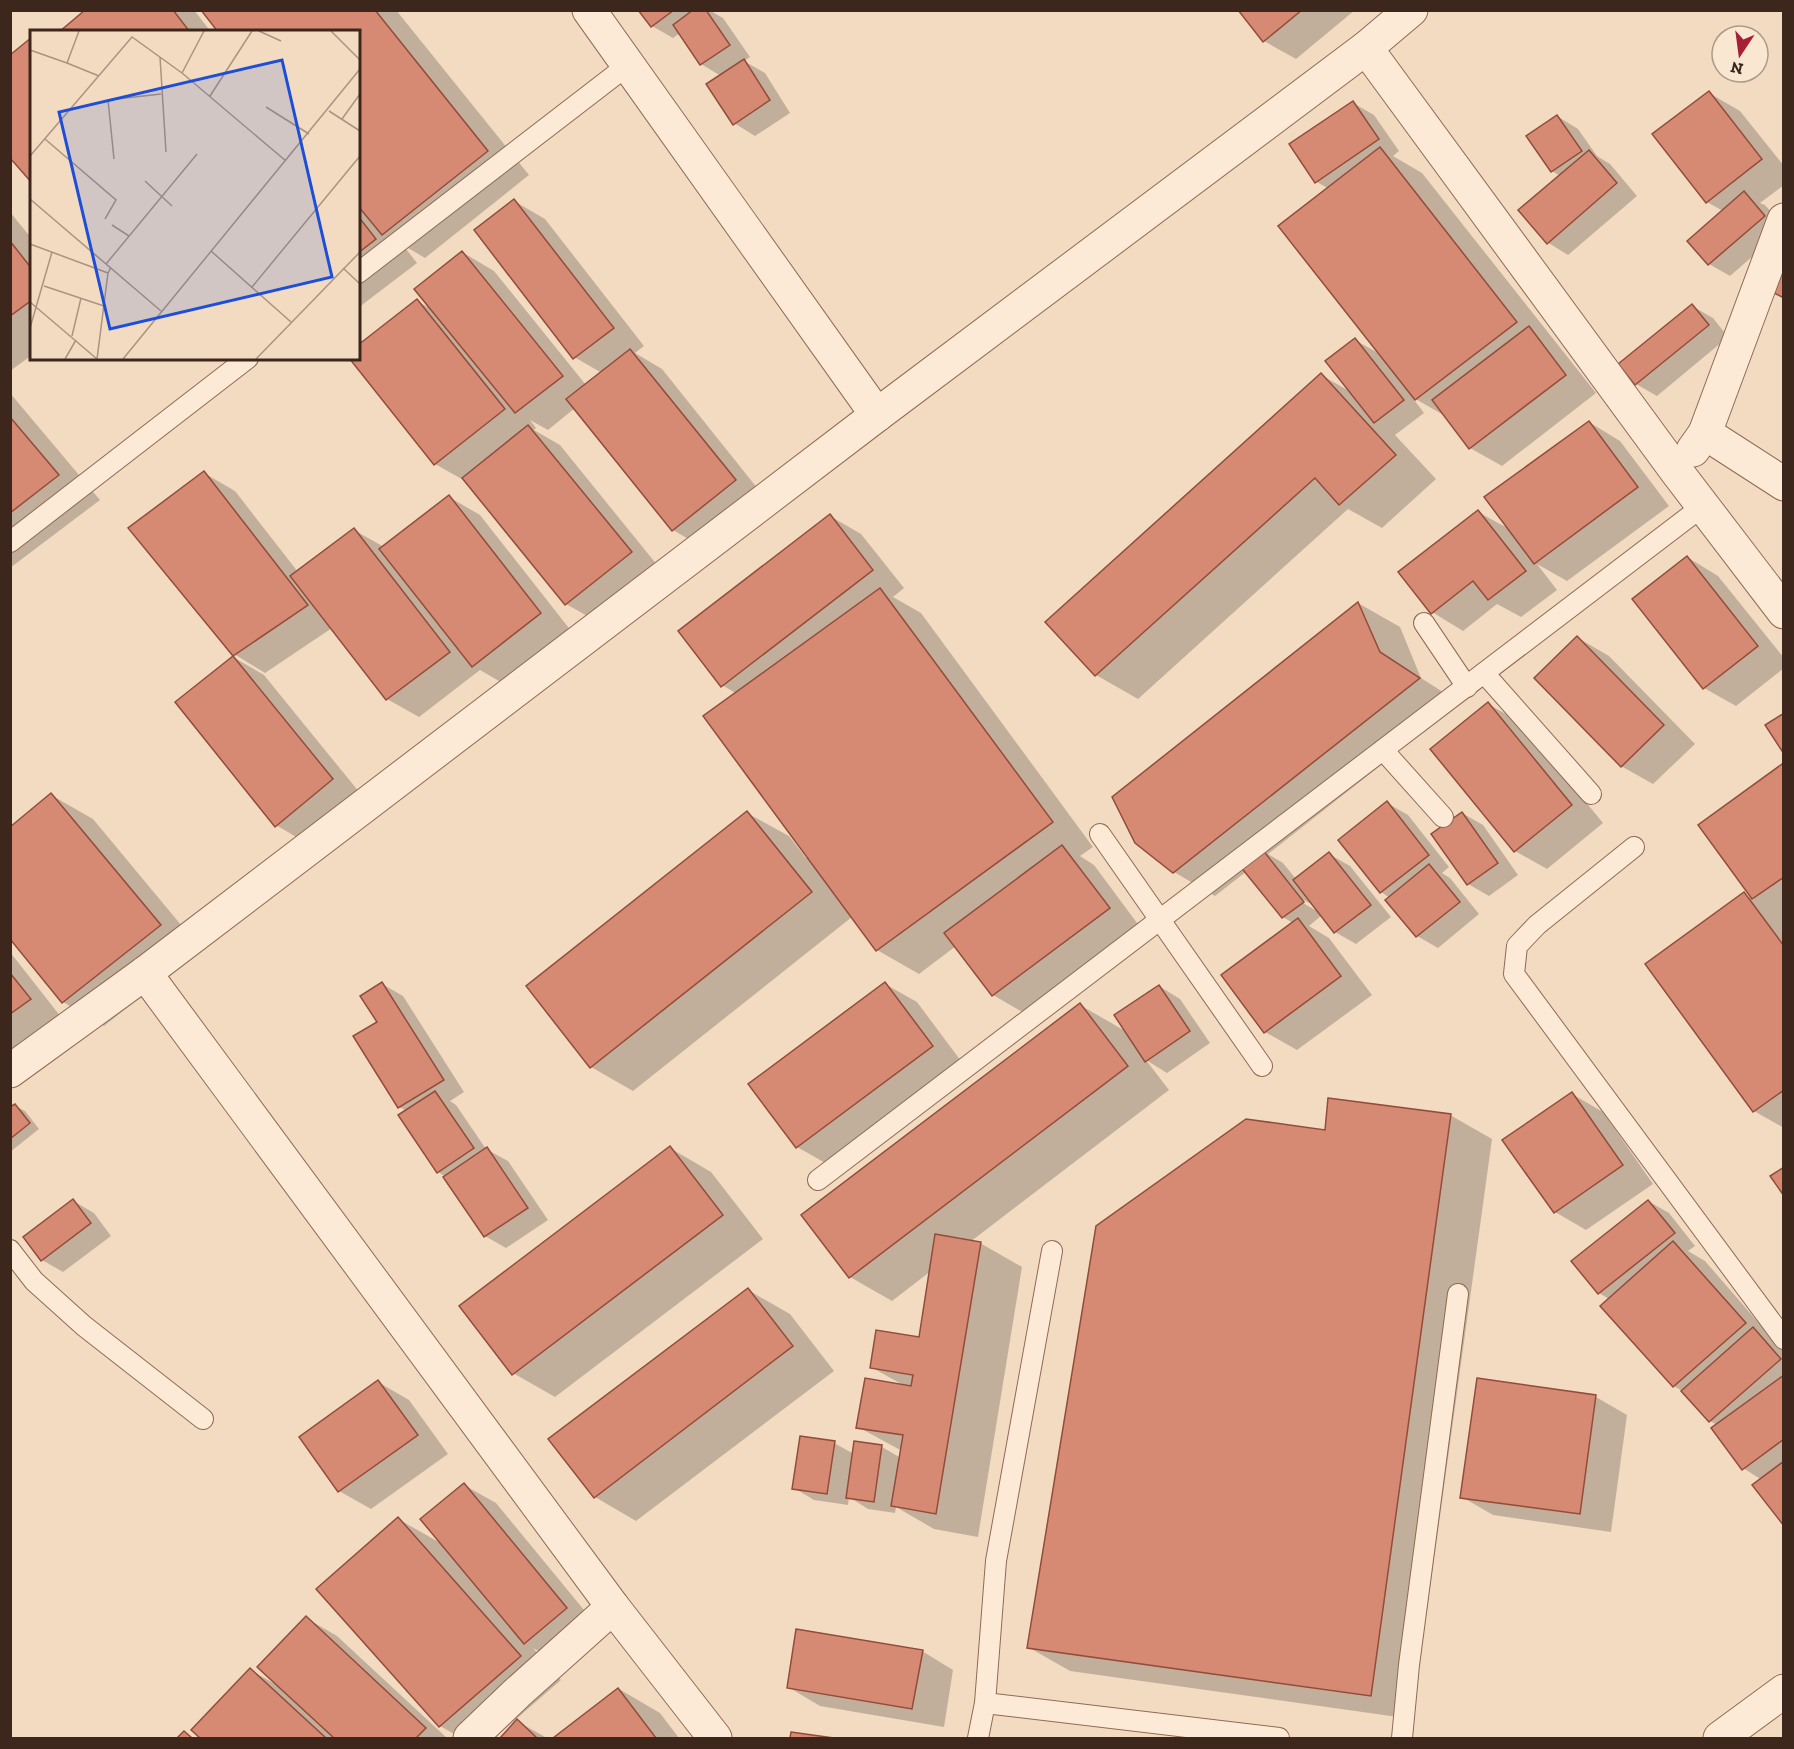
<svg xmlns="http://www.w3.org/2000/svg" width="1794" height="1749" viewBox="0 0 1794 1749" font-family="'Zilla Slab',serif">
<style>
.shadow{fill:#0003;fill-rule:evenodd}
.building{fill:#d68a73;stroke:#924c39;stroke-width:1.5}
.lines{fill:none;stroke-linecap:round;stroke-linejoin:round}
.lane-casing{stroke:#8f6a56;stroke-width:22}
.street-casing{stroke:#8f6a56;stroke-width:35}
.lane{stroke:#fdead6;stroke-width:20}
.street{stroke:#fdead6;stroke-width:33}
.inset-road{fill:none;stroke:#aa9380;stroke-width:1.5}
.view{fill:#1d4ed8;fill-opacity:0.15;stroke:#1d4ed8;stroke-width:3}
.inset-edge{fill:none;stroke:#3d261c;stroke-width:3}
</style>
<rect width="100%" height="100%" fill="#f3dbc2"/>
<g class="shadow">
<polygon points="87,10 194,10 211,32 61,32"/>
<polygon points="203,10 396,10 529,175 425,258 403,245 417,263 358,308 358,32"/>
<polygon points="640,10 709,10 723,18 750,57 744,61 765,73 790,113 755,136 734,123 721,76 701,64 680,33 673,38 652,26"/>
<polygon points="1240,10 1355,10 1296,59 1264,41"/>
<polygon points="1709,93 1740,111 1784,166 1784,185 1760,203 1765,205 1784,227 1784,229 1730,276 1709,264 1723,211 1707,202"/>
<polygon points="1353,103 1374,115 1399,151 1393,156 1422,173 1596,393 1502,466 1470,448 1447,417 1412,397 1424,413 1395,435 1436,479 1382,528 1348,509 1138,699 1096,675 1047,622 1321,375 1351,392 1355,340 1380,354 1329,189 1317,182"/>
<polygon points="1557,116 1578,129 1597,156 1610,164 1637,196 1568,255 1547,242 1560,176 1552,171"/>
<polygon points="514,201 545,219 644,346 635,353 662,369 766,499 704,548 673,530 575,408 548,430 530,420 536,428 534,430 560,445 662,571 598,622 566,604 467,482 435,464 351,358 358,358 417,301 433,310 462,252 494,271 586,385 602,373 574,357"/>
<polygon points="10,212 32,239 32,355 10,371"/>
<polygon points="1692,306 1713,318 1728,337 1657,396 1636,384"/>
<polygon points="10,393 100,500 10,568"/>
<polygon points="1589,422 1620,441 1669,506 1567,581 1537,564 1557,590 1521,617 1497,604 1463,631 1432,612 1478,512 1511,530"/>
<polygon points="204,473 235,491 298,572 354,530 384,547 449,497 480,515 572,632 504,684 480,670 419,717 387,699 332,628 265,673 234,654"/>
<polygon points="830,516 861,534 904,588 893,597 921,613 1093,847 1080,856 1094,865 1140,927 1024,1013 993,995 956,946 919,974 877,950 852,917 633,1091 591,1067 747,813 789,836 806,858 808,857 737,694 722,685"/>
<polygon points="1687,557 1718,576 1784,658 1784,668 1736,706 1704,688"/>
<path d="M 1358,603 L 1400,627 L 1421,678 L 1460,703 L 1268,854 L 1283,863 L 1296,879 L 1329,854 L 1350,866 L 1391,917 L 1356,944 L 1335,932 L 1322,915 L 1309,926 L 1329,938 L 1372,995 L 1297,1050 L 1265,1032 L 1293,923 L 1283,917 L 1247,871 L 1215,896 L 1174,872 ZM 1298,897 L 1317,907 L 1317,911 L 1296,899 Z"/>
<polygon points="1578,638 1609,656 1695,744 1653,784 1621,766"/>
<polygon points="233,657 264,675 364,798 308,844 276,825"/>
<polygon points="1488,704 1520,722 1603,823 1547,869 1515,851 1433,749"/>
<polygon points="1784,767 1784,1128 1754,1111 1647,964 1744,894 1754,900 1700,825"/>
<polygon points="51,795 93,819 201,949 104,1026 63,1002"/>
<polygon points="1387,803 1408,815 1449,867 1442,873 1450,878 1479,914 1438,948 1417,936 1390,898 1381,892 1340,840"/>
<polygon points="1462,813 1483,825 1518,875 1489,896 1468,884 1433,834"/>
<polygon points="10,952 61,1017 10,1057"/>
<polygon points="382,984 403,996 464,1092 450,1101 456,1105 486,1149 508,1161 548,1220 506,1248 485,1236 446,1177 438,1172 407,1111 399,1107 379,1022"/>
<polygon points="885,984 917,1002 964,1065 829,1165 797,1147"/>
<polygon points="1159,986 1180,999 1210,1043 1167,1073 1146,1060 1169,1090 970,1242 980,1243 1022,1267 978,1537 934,1529 896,1507 895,1513 868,1509 849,1497 848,1505 814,1500 794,1488 834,1443 854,1454 882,1447 901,1458 902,1451 858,1427 903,1385 871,1367 920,1338 931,1271 892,1301 850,1277 1080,1005 1127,1032"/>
<polygon points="1572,1094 1603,1112 1653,1184 1586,1230 1555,1212"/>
<polygon points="15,1106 25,1111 39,1129 10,1152 10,1109"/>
<polygon points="1450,1115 1492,1139 1412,1719 1070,1671 1028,1647 1326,1132"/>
<polygon points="670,1148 711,1172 763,1239 555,1397 513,1373"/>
<polygon points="73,1201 94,1213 111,1236 63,1272 42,1260 25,1237"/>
<polygon points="1648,1201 1669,1213 1695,1246 1688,1251 1705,1261 1784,1352 1784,1523 1762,1480 1743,1468 1717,1425 1710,1421 1684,1392 1674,1386 1609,1299 1599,1293"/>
<polygon points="748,1290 790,1314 834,1371 636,1521 595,1497"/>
<polygon points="1478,1380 1596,1397 1627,1415 1611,1532 1493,1515 1462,1497"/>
<polygon points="378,1382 409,1400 448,1454 371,1509 339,1491"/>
<polygon points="464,1485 496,1503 598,1627 556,1661 533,1648 561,1680 515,1720 547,1738 502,1738 517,1722 515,1720 494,1738 461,1738 440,1726 398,1519 444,1545"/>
<polygon points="306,1618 337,1636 447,1738 202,1738 193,1730 250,1670 277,1685"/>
<polygon points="922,1651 953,1670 944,1727 820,1706 788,1687"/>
<polygon points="619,1689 660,1713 679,1738 556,1738"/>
</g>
<g class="building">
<polygon points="85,10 173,10 190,32 59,32"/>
<polygon points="201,10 375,10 488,151 382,235 358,206 358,32 218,32"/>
<polygon points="638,10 674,10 651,27"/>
<polygon points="693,10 706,10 730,45 700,65 673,25"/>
<polygon points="1238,10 1302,10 1263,42"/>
<polygon points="32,37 32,183 10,158 10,55"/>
<polygon points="744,59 770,100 733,125 706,84"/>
<polygon points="1709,91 1762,159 1706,203 1652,134"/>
<polygon points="1353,101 1379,139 1315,183 1289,144"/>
<polygon points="1557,115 1582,151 1551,172 1526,136"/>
<polygon points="1380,147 1517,322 1415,400 1278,226"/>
<polygon points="1589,150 1617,183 1547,244 1518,210"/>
<polygon points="1744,191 1765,216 1708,265 1687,241"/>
<polygon points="514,199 614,328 573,359 474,230"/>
<polygon points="358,216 376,239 358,253"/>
<polygon points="10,241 32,269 32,300 10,316"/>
<polygon points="462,251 563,376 515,413 414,289"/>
<polygon points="1784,265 1784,298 1770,291"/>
<polygon points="417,299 505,409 434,465 349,358 358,358 358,345"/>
<polygon points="1692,304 1709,325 1635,385 1618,364"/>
<polygon points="1529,326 1566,375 1469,449 1432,400"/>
<polygon points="1355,338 1404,400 1374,423 1325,361"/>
<polygon points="630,349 736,480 672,531 566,399"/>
<polygon points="1321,373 1396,455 1339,505 1315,478 1095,676 1045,622"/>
<polygon points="10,417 59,475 10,513"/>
<polygon points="1589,421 1638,487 1534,564 1484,497"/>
<polygon points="528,425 632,552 565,605 462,478"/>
<polygon points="204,471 308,605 233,656 128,528"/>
<polygon points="449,495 541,613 472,667 379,549"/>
<polygon points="1478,510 1526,571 1488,600 1473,581 1431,614 1398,572"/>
<polygon points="830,514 873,570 721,687 678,631"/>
<polygon points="354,528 450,652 386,700 290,576"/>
<polygon points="1687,556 1758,646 1703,689 1632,599"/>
<polygon points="880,588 1053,822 876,951 703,716"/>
<polygon points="1358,602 1380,652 1420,678 1173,873 1135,843 1112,797"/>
<polygon points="1577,636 1664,725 1621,767 1534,678"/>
<polygon points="233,656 333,779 275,827 175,702"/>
<polygon points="1488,702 1572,805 1514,852 1430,749"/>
<polygon points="1784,713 1784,754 1765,725"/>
<polygon points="1782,764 1784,766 1784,877 1752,899 1698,825"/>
<polygon points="51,793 161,925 62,1003 10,939 10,827"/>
<polygon points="1387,801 1429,855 1380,893 1338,840"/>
<polygon points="747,811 812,892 590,1068 526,986"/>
<polygon points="1462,812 1498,863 1467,885 1431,834"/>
<polygon points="1062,845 1110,908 992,996 944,933"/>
<polygon points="1262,849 1304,902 1282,918 1240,866"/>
<polygon points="1329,852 1371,905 1334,933 1293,880"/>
<polygon points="1429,864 1460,902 1416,937 1385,900"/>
<polygon points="1744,892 1784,946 1784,1090 1753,1112 1645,964"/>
<polygon points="1298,918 1341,976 1264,1033 1221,975"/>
<polygon points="10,973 31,999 10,1014"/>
<polygon points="382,982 444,1080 398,1108 353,1036 377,1022 360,996"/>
<polygon points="885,982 933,1046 796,1148 748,1084"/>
<polygon points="1159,985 1190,1031 1145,1062 1114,1015"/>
<polygon points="1080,1003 1128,1066 849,1278 801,1215"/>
<polygon points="435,1091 474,1148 437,1173 398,1115"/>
<polygon points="1572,1092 1623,1165 1554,1213 1502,1140"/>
<polygon points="1328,1098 1451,1114 1371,1696 1027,1648 1096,1226 1246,1119 1325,1130"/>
<polygon points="15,1104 30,1123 10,1139 10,1107"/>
<polygon points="670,1146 723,1215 512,1375 459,1306"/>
<polygon points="487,1147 528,1208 484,1237 443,1177"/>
<polygon points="1784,1167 1784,1196 1770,1176"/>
<polygon points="73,1199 91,1223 41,1261 23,1237"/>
<polygon points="1648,1200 1675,1233 1598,1294 1571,1261"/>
<polygon points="935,1234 981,1242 936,1514 891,1506 903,1435 856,1428 865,1378 911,1386 913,1375 870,1368 876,1330 919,1337"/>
<polygon points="1673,1241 1746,1323 1673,1387 1600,1306"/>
<polygon points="748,1288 793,1346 594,1498 548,1439"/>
<polygon points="1753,1327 1781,1359 1709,1422 1681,1391"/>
<polygon points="1784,1375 1784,1439 1742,1470 1711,1428"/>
<polygon points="1477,1378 1596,1395 1580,1514 1460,1498"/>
<polygon points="378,1380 418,1435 338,1492 299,1437"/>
<polygon points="800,1436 835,1441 827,1494 792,1489"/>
<polygon points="854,1441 882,1445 874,1502 846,1498"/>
<polygon points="1784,1461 1784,1526 1752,1485"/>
<polygon points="464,1483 567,1608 524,1644 420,1519"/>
<polygon points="398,1517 521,1656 439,1727 316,1589"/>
<polygon points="306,1616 426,1728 416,1738 334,1738 257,1667"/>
<polygon points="796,1629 923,1650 912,1709 787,1688"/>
<polygon points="250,1668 326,1738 200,1738 191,1730"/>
<polygon points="618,1688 656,1738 553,1738"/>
<polygon points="517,1719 537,1738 500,1738"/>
<polygon points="184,1731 192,1738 177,1738"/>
<polygon points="791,1732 834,1738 790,1738"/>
</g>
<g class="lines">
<g class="lane-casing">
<g id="lane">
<polyline points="358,273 628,65"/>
<polyline points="10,542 248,358"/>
<polyline points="1424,623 1467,687"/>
<polyline points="1484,673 1591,794"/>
<polyline points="1383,750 1443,817"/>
<polyline points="1100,834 1262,1066"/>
<polyline points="1634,847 1537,925 1517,946 1514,974 1784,1339"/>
<polyline points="818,1180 1703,506"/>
<polyline points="10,1250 34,1281 84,1326 203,1419"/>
<polyline points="985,1703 1279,1738"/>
<polyline points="978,1738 985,1703 996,1561 1052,1251"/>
<polyline points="1402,1738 1409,1665 1458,1294"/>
</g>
</g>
<g class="street-casing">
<g id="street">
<polyline points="589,10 877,415"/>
<polyline points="1366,48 1677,472 1784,612"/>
<polyline points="1705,433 1784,220"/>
<polyline points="1693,450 1705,433 1784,484"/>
<polyline points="145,973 613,1607 715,1738"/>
<polyline points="10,1071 145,973 877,415 1366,48 1411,10"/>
<polyline points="470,1738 517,1693 613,1607"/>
<polyline points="1720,1738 1784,1691"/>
</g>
</g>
<use href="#lane" class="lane"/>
<use href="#street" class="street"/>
</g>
<g transform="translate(30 30)">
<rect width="330" height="330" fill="#f3dbc2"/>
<path class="inset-road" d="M 49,1 L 37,33 L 69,46M 229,1 L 251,11M 301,1 L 330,30M 0,20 L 37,33M 130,27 L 136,122M 152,43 L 174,1M 180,66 L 222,1M 236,77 L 279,104M 299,81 L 330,101M 312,89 L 330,64M 15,109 L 86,170 L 75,189M 0,126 L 102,7 L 152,43 L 256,131M 84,129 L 78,70 L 131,64M 115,151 L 142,176M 0,169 L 131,281M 82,195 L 99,206M 0,214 L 78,243 L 81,237M 181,221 L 261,292M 76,234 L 167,124M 313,238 L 330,254M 14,256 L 74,276M 222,257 L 330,126M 0,272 L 67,329M 0,298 L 22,222M 42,306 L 51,268M 35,329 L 46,310M 67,329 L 78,243M 93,329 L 330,39M 226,329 L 330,222"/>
<path class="view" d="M 252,30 L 302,247 L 80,299 L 29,82 Z"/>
<rect width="330" height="330" class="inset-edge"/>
</g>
<rect width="1794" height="1749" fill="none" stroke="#3d261c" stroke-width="24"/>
<g transform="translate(1740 54) rotate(193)"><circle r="28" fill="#f9e7d2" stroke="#ae9a89" stroke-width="1.5"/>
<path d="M0-4.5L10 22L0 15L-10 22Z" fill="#a61f39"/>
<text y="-9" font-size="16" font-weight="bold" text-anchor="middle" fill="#3d261c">N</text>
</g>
</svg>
